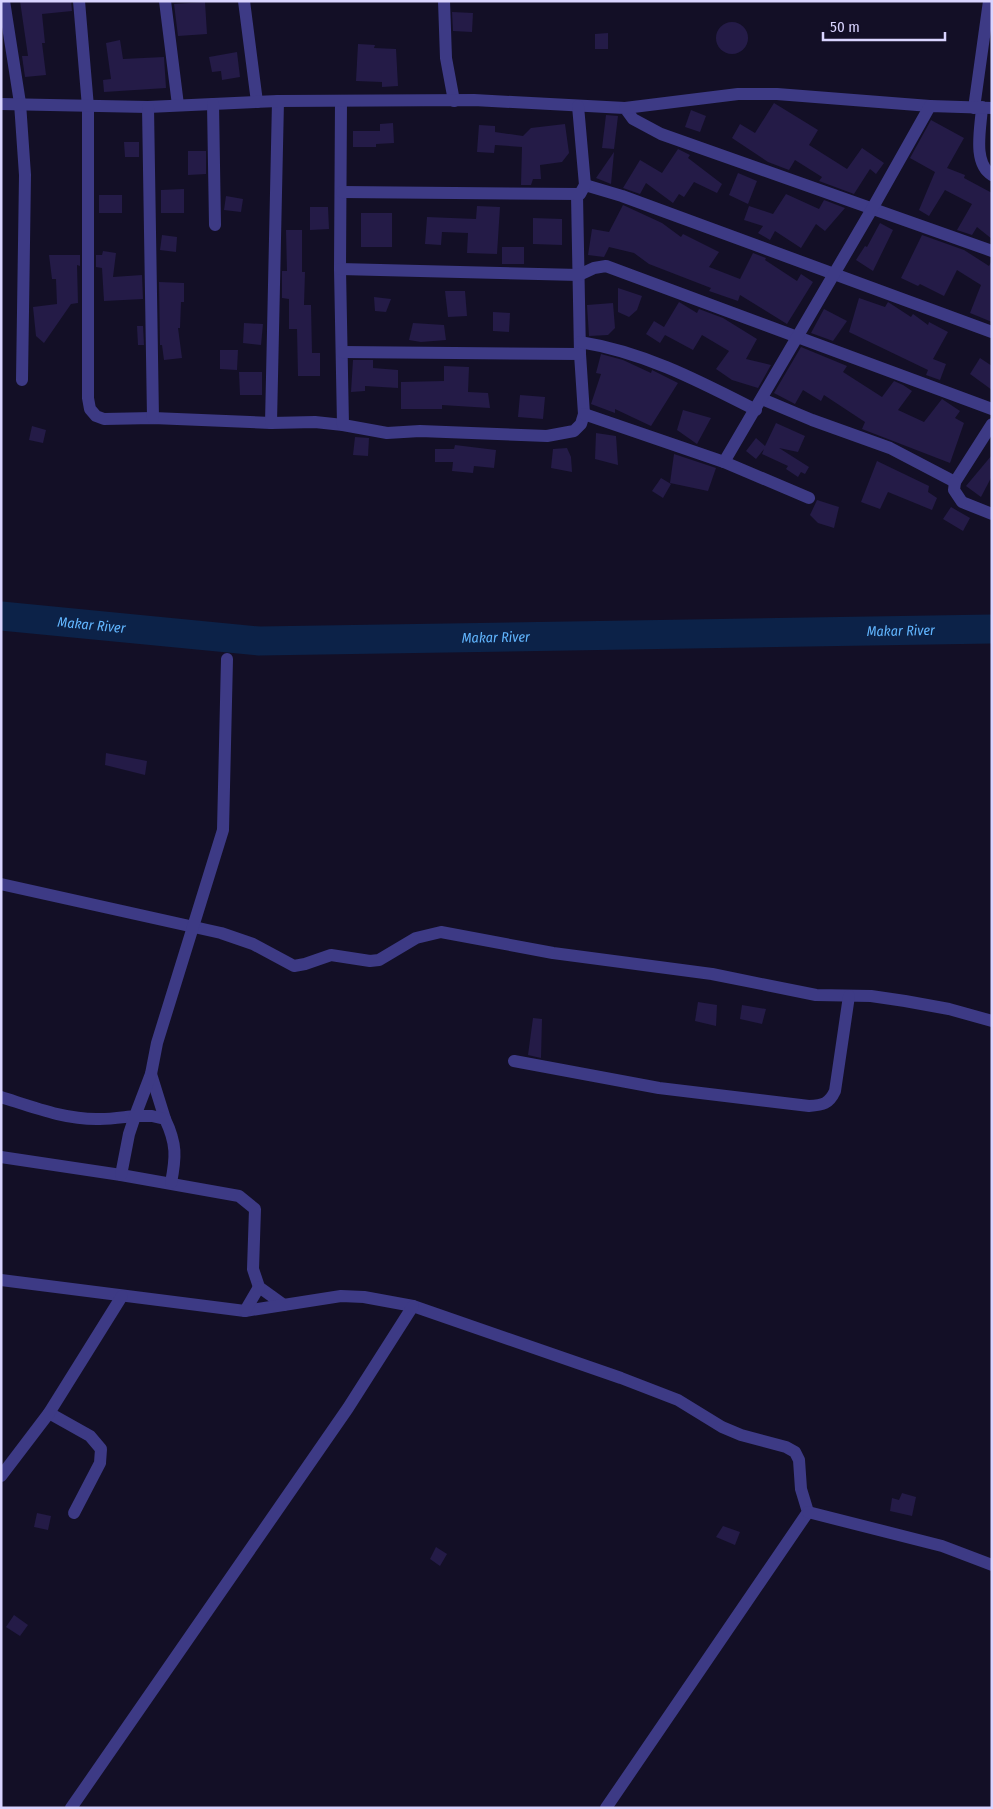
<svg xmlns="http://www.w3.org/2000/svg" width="993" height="1809" viewBox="0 0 993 1809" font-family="'Fira Sans Condensed',sans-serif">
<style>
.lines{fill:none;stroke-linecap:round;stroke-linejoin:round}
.river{stroke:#0c2248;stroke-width:29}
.building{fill:#241b47}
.minor{stroke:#3d3a85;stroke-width:12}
.labels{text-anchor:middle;stroke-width:4;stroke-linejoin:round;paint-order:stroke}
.water-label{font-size:14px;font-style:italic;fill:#62b6ff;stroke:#130f26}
</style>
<rect width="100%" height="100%" fill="#130f26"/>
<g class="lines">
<path class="river" id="s1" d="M 1,616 L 259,641 L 992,629"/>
</g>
<g class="building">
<polygon points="20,1 71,1 72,11 42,14 45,43 42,43 46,75 25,77 22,56 28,56"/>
<polygon points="205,2 207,34 178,36 174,4"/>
<polygon points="452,12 473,13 472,32 453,31"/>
<circle cx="732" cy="38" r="16"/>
<polygon points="608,33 608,49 595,49 595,34"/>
<polygon points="120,40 123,59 164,57 166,88 104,92 103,80 111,79 106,43"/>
<polygon points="358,44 375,45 374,48 396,49 398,86 382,87 382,82 356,81"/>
<polygon points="237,52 240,77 222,80 221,71 212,72 209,57"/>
<polygon points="774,103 818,130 809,145 847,169 862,148 884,163 876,174 870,169 854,194 819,181 822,177 795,160 789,170 768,162 732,138 740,124 755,133"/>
<polygon points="691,110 706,116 700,132 685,127"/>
<polygon points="606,115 618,116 614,149 602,148"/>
<polygon points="931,120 964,138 947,168 965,175 964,178 992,193 992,239 977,227 972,235 957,230 972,204 945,190 929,216 919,210 935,172 910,158"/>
<polygon points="393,123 394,143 376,144 376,147 353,147 353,131 380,131 380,124"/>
<polygon points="565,124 569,153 562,162 540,165 541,179 533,179 531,185 521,185 522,147 495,145 494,153 477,152 479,125 495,126 495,132 523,136 531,128"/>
<polygon points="124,142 139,142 139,157 125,157"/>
<polygon points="678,149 690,155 688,158 722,184 717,193 694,182 684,197 679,194 673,203 646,183 640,194 623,188 640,160 662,173"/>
<polygon points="188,151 206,151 206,174 188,175"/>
<polygon points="614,152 611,184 596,178"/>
<polygon points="738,173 757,181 748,204 729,195"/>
<polygon points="184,189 184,213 161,213 161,190"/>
<polygon points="786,194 819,209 824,200 845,208 825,231 816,224 801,248 775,231 770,240 758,233 763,226 744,220 749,206 773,214"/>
<rect x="99" y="195" width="23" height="18"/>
<polygon points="226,196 243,199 241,212 224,210"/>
<polygon points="623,205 662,223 681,237 683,234 719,252 709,267 740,279 753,253 766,258 765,260 797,281 801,274 813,282 787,324 740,295 738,301 709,291 711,288 649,264 634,253 609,247 604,257 588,255 592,229 609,232"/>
<polygon points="477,206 500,207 497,254 467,253 468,233 442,232 441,245 425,244 427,217 476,219"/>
<polygon points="310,207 328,207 329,229 310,230"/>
<rect x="361" y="213" width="31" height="34"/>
<polygon points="533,218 562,219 562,245 533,244"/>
<polygon points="880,223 893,230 873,271 856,260 865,246 867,247"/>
<polygon points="286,230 302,230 302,272 305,272 304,305 311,305 312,353 320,353 320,376 298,376 297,329 289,329 289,299 282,298 282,271 287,271"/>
<polygon points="162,235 177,237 176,252 160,250"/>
<polygon points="922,235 964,250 989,266 992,260 992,322 970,313 981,285 957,270 944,296 920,284 918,286 901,278"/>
<rect x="502" y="247" width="22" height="17"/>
<polygon points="103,251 116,253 113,277 142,275 143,299 104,301 102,268 96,267 96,255 102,255"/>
<polygon points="49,255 80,255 80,266 77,265 78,303 71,304 44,343 36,336 33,307 57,304 56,279 52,279"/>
<polygon points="159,282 184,283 184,302 181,302 180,328 178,328 182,358 164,360 162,345 160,345"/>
<polygon points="618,288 642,296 637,310 629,317 618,312"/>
<polygon points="445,291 465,291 467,316 448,317"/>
<polygon points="374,297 391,299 386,312 375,311"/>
<polygon points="859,298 885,307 888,302 911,317 913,314 928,325 929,322 948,332 933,359 946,364 940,380 926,375 928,370 849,332"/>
<polygon points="679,302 697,313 699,309 723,318 757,339 746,359 771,365 758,388 732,380 716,369 729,351 702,335 693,350 665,335 660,343 646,334 654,321 664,327"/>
<polygon points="613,303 615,328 608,335 589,336 587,305"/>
<polygon points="824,309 847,321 833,341 811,333"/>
<polygon points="493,312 510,313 509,332 493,331"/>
<polygon points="244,323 263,324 261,345 243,343"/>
<polygon points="413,323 444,325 446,340 421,342 409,340"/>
<polygon points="137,326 143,326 144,345 138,345"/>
<polygon points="801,347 847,366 843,372 882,397 894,381 903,385 912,391 898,410 924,422 942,399 960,411 955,418 964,423 950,463 862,429 865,422 824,395 821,401 803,390 795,404 774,393"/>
<polygon points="220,350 238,350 237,370 220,369"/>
<polygon points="601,354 623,360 651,373 652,370 678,383 651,426 615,409 615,413 591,404 601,374 596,373"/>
<polygon points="980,358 992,366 992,390 970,374"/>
<polygon points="353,360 373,360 373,368 398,370 398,388 365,386 365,391 351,392"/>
<polygon points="444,366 469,367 468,392 488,393 490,408 442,405 442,409 401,409 401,382 444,381"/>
<polygon points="239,372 262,372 262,395 240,395"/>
<polygon points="520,395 545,397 543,419 518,417"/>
<polygon points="683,410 711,418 697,444 677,430"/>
<polygon points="776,423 805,436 798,452 779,448 809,467 805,474 801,472 798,477 786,469 788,466 762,454 764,449 756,459 746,451 756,438 765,446"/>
<polygon points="32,426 46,430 43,443 29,440"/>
<polygon points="596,433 616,436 618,465 595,459"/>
<polygon points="355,437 369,438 368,456 353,455"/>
<polygon points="455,445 496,450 494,468 474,466 473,473 452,471 453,462 435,462 435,449 454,449"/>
<polygon points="567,448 571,457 572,472 551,468 553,449"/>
<polygon points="674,454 716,468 708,491 670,483"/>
<polygon points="992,455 992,476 981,497 966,486"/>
<polygon points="877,461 929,486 928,492 937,498 932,510 888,492 880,509 861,502"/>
<polygon points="661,478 671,484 663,498 652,491"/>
<polygon points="817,500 839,507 834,528 818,523 810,515"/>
<polygon points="951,507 970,518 963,531 943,519"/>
<polygon points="106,753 147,761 145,775 105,765"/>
<polygon points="698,1002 717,1005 716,1026 695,1021"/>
<polygon points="742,1005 766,1009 762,1024 740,1019"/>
<polygon points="533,1018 542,1019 541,1058 528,1055"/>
<polygon points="902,1493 916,1497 912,1516 890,1511 892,1498 899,1500"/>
<polygon points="37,1513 51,1516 48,1530 34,1527"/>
<polygon points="723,1526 740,1532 735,1545 716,1537"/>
<polygon points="436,1547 447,1554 440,1566 430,1559"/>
<polygon points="14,1615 28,1625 20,1636 6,1627"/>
</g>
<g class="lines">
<g class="minor">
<polyline points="4,1 20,103 25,175 22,380"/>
<polyline points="79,1 88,107 88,398 90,409 96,416 104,419 153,418 271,423"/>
<polyline points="165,1 178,105"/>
<polyline points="244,1 257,102"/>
<polyline points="444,1 446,58 454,101"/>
<polyline points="278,101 271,423 315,422 343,425"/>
<polyline points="341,101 340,269 343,425 387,433 420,431 547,436 574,431 581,424 584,414 580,354 577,195"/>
<polyline points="1,104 148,107 278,101 474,100 625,108 633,119 661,134 992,251"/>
<polyline points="213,104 215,225"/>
<polyline points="148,107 153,418"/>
<path d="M 982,107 C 981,127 972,163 992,175"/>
<polyline points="625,108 738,94 777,94 930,106"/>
<polyline points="974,108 989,1"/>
<polyline points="585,185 622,196 992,332"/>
<polyline points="342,192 580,194 585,185 578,106"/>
<polyline points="340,269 579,275 594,268 606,266 992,409"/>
<path d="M 580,342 C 644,352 699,381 756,410"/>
<polyline points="342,352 580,354"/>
<polyline points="762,399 812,420 890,448 955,482 992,424"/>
<polyline points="584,414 724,462"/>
<polyline points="955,482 954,490 962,502 992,514"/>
<polyline points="809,498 724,462 872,209 930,106 992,108"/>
<polyline points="1,884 221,933 253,944 294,966 305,964 331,955 370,961 379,960 416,938 441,932 553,953 712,974 816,995 871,996 905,1001 949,1009 992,1021"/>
<path d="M 514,1061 L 659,1088 L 809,1106 C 823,1105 829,1104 835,1091 L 849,996"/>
<polyline points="151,1074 165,1119"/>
<path d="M 1,1097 C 33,1107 66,1120 100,1119 C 112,1119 124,1117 135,1116 L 151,1074 L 157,1043 L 223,830 L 227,659"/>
<polyline points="1,1157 121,1175 239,1196 255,1209 253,1269 259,1287 284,1305"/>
<path d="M 121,1175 L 129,1134 L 135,1116 L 152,1116 L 165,1119 C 177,1144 176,1157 171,1183"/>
<polyline points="1,1280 245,1311 341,1296 364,1297 413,1306 621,1378 678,1400 722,1427 741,1435 786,1447 795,1452 799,1460 801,1489 808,1512 606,1808"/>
<polyline points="245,1311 259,1287"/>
<polyline points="49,1413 90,1436 101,1449 100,1463 74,1513"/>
<polyline points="1,1476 49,1413 122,1296"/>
<polyline points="808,1512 942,1546 992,1565"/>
<polyline points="71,1808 348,1408 413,1306"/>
</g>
</g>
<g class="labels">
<g class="water-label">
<text dy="5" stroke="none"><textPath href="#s1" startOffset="91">Makar River</textPath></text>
<text dy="5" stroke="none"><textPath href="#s1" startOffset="901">Makar River</textPath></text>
<text dy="5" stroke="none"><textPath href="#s1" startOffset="496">Makar River</textPath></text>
</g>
</g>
<rect width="993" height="1809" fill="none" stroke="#d9d4ff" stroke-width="5"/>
<path d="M823 32v8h122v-8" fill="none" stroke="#d9d4ff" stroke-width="2.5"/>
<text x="830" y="32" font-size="15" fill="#d9d4ff" stroke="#130f26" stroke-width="4" paint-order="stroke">50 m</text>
</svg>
